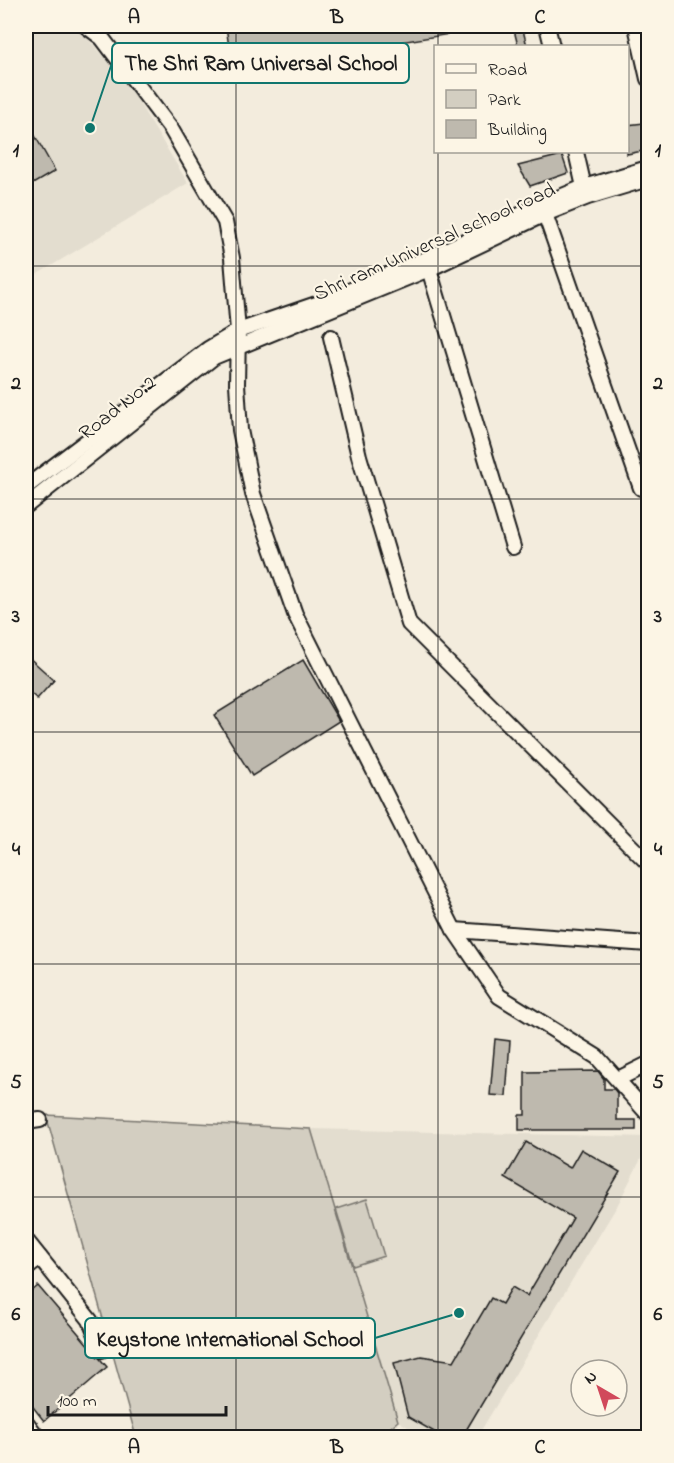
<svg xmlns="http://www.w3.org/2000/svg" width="674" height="1463" viewBox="0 0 674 1463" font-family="'Indie Flower',sans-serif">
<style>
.built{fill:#e3ddcf}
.green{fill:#d3cec1;stroke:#78756e;stroke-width:1.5}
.building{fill:#beb9ae;stroke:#1c1c1c;stroke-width:1.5}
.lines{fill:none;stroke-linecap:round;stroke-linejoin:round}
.minor-casing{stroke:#1c1c1c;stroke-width:18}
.minor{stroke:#fcf5e5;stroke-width:14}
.grid{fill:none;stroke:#1c1c1c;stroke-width:1.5;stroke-opacity:0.55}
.labels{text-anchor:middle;stroke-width:4.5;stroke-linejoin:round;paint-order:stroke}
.street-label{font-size:21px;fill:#1c1c1c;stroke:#fcf5e5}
.leader{fill:none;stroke:#0f766e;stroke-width:2}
.callout-dot{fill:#0f766e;stroke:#fcf5e5;stroke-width:2}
.callout{fill:#fcf5e5;stroke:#0f766e;stroke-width:2}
.callout-label{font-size:22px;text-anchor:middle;font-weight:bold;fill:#1c1c1c}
.neatline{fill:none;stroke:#1c1c1c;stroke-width:2}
.grid-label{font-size:20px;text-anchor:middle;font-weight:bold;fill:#1c1c1c}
</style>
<rect width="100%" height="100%" fill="#f3ecdd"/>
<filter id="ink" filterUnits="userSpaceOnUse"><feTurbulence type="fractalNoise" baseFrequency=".0167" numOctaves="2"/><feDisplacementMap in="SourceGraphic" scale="12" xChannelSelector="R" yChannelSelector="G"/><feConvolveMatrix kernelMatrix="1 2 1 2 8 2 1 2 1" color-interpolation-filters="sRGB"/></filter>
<g filter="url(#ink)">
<g class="built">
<polygon points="32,26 71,26 82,33 121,74 188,183 26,281 26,29"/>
<polygon points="311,1129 648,1137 648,1145 617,1206 477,1437 424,1437 398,1421"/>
</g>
<g class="green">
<polygon points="46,1115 311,1129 398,1421 379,1437 136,1437"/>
<polygon points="367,1199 384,1256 353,1266 336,1209"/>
</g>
<g class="building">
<polygon points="226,26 468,26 469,31 232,69"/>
<polygon points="513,26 522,26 527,46 518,46"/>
<polygon points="644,123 648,150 627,154 627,125"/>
<polygon points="34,134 55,171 26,188 26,139"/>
<polygon points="562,155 568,173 530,186 518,166"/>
<polygon points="26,655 54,680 37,699 26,689"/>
<polygon points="303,660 339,721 252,776 214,715"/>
<polygon points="495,1039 510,1041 506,1096 490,1095"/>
<polygon points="598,1071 604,1079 604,1089 614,1089 617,1093 617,1120 636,1120 636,1130 519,1130 519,1115 525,1115 525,1072"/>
<polygon points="526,1142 570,1168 581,1149 620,1172 462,1437 443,1437 408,1417 394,1363 421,1356 454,1361 491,1298 502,1304 512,1287 527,1296 573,1218 505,1178"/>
<polygon points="38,1286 107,1367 44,1421 26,1398 26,1296"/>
</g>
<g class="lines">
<g class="minor-casing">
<g id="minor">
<polyline points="86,26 102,38 171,129 225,222 232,258 238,331 237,384 240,430 253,494 295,614 454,930 499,996 597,1057 648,1114"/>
<polyline points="547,26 552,46"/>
<polyline points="636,26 648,79"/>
<polyline points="576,152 584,187"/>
<polyline points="545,214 641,488"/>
<polyline points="429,269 513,547"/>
<polyline points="331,337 359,456 409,624 648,863"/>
<polyline points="26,487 208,349 238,331 322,302 431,257 541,205 584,187 648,168"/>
<polyline points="26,506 214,357 429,269 545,214 588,197 648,179"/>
<polyline points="454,930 648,944"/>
<polyline points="618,1079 648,1064"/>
<polyline points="26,1122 40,1120"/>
<polyline points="26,1240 90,1320 102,1350"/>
<polyline points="26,1269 40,1258"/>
<polyline points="26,1422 38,1438"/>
</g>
</g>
<use href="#minor" class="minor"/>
</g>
</g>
<path class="grid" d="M 236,26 L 236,1438M 438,26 L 438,46M 438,152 L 438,1438M 26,266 L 648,266M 26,499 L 648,499M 26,732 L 648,732M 26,964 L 648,964M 26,1197 L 648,1197"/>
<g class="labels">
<g class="street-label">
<text transform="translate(434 241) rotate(-24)" y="7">Shri ram Universal school road</text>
<text transform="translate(117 407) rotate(-38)" y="7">Road No.2</text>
</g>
</g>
<path class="leader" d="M90 128L112 63M459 1313L375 1338"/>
<g class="callout-dot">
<circle cx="90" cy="128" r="6"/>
<circle cx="459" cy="1313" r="6"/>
</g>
<g class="callout">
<rect x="112" y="43" width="297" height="40" rx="6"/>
<rect x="85" y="1318" width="290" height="40" rx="6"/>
</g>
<g class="callout-label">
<text x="261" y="70">The Shri Ram Universal School</text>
<text x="230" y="1346">Keystone International School</text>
</g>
<rect width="674" height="1463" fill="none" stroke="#fcf5e5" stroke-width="66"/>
<rect x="434" y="45" width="195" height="108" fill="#fcf5e5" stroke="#a29e95" stroke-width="1.5"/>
<rect x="446" y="64" width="30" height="9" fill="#fcf5e5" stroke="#a29e95" stroke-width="1.5"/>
<text x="488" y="75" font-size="18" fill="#1c1c1c">Road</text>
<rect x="446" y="90" width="30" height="18" fill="#d3cec1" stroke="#a29e95" stroke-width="1.5"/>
<text x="488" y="105" font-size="18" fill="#1c1c1c">Park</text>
<rect x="446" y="120" width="30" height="18" fill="#beb9ae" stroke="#a29e95" stroke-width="1.5"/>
<text x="488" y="135" font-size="18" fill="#1c1c1c">Building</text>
<g transform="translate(599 1388) rotate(321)"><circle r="28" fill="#fcf5e5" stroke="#a29e95" stroke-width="1.5"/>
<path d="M0-4.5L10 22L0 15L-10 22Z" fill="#d1495b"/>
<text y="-9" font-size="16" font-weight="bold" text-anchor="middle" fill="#1c1c1c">N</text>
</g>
<path d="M48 1406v9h178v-9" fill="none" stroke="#1c1c1c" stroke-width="3"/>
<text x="57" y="1406" font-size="18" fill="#1c1c1c" stroke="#fcf5e5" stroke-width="4.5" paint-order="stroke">100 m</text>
<rect x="33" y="33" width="608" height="1397" class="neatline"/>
<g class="grid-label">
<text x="134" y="23">A</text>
<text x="337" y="23">B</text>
<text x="540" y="23">C</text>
<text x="16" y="156">1</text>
<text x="658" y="156">1</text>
<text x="16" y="389">2</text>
<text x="658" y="389">2</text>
<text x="16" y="622">3</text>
<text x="658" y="622">3</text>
<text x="16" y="855">4</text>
<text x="658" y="855">4</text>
<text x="16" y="1088">5</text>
<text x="658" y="1088">5</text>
<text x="16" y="1320">6</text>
<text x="658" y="1320">6</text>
<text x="134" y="1453">A</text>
<text x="337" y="1453">B</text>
<text x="540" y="1453">C</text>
</g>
</svg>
